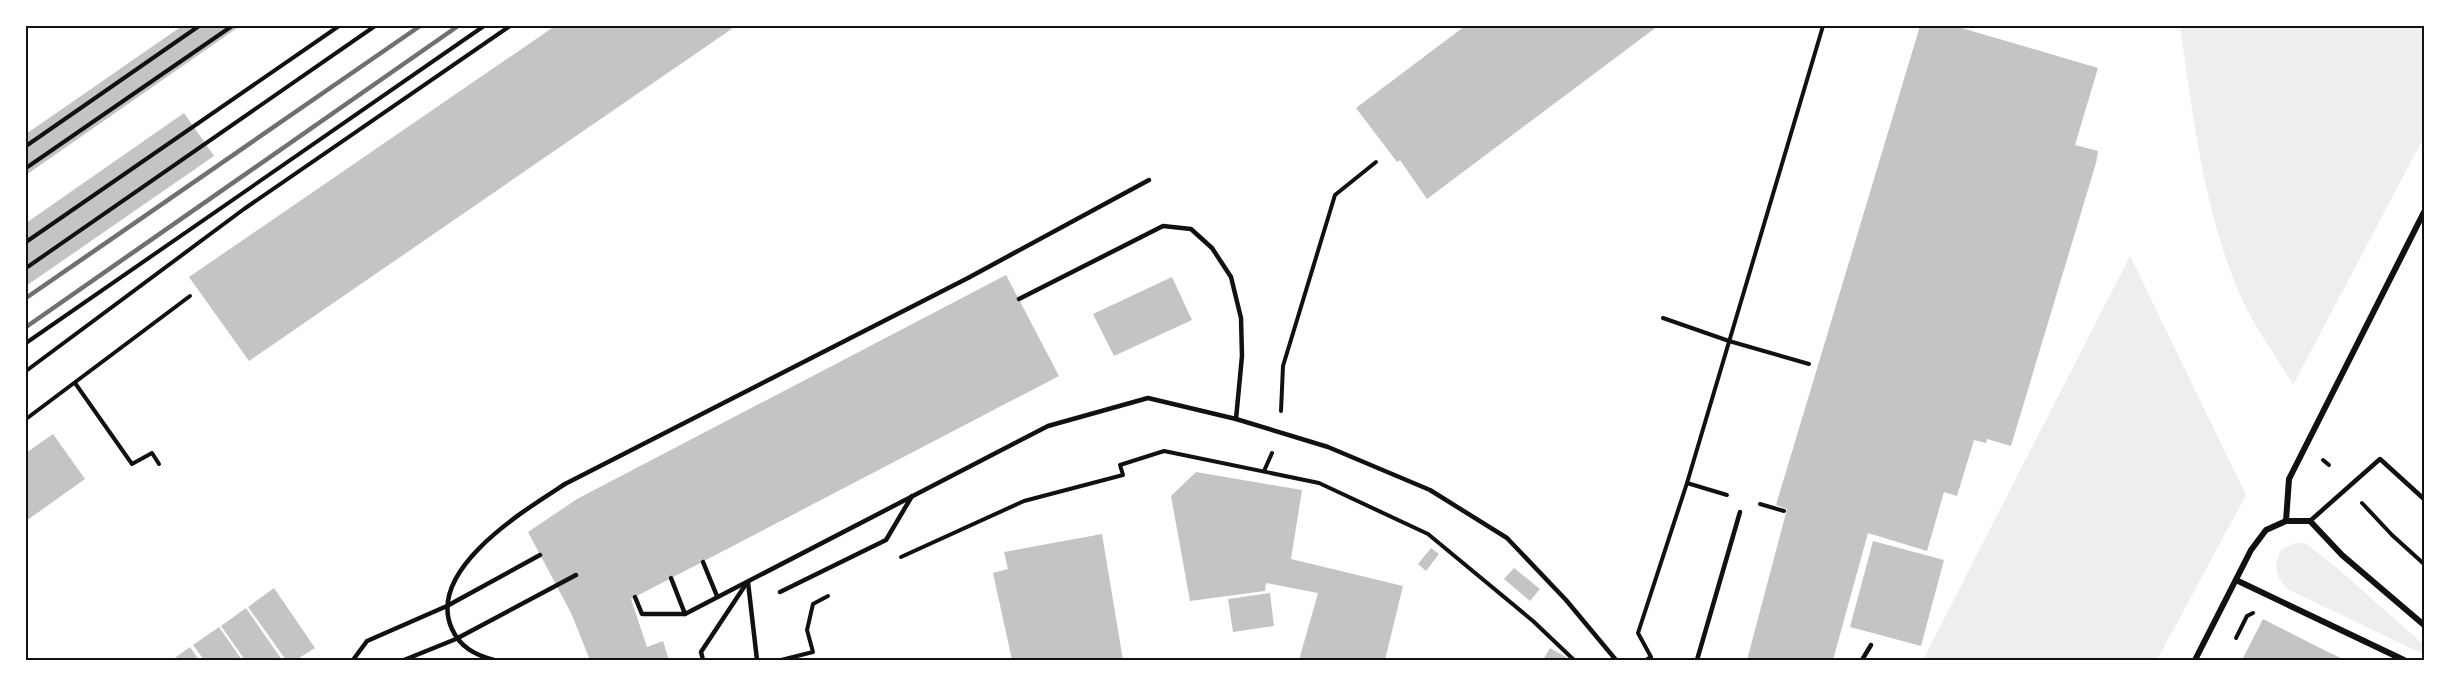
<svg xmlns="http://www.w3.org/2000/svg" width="2450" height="686" viewBox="0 0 2450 686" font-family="Arial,sans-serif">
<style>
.green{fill:#eee}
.building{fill:#c4c4c4}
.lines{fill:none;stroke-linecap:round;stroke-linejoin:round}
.path{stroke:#111;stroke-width:4}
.service{stroke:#111;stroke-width:4.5}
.minor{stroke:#111;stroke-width:6}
.rail{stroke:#707070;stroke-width:4.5}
.neatline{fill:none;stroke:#111;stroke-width:2}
</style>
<rect width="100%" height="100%" fill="#fff"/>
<g class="green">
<path d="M 2180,26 L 2424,26 L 2424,137 L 2293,385 C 2275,354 2251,323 2238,290 C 2203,206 2193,115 2180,26 Z"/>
<polygon points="2130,256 2246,495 2157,660 1923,660"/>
<path d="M 2295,543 L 2305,543 L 2336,567 L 2424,645 L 2423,654 L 2289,590 C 2275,576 2273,568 2281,550 Z"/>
</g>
<g class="building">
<polygon points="182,26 240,26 26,175 26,134"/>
<polygon points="555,26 736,26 249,361 189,277"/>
<polygon points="1465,26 1658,26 1427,199 1400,160 1397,162 1356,108"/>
<polygon points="1920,26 1955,26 2098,68 2075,145 2098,151 2096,163 2011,446 1987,439 1986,443 1974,440 1957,496 1944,492 1927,551 1868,533 1833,660 1747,660 1787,509 1776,505"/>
<polygon points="184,113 214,156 26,286 26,223"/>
<polygon points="1006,275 1059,376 631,599 647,647 663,641 669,660 590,660 571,613 528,532 577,499"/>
<polygon points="1172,277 1192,320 1114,356 1093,314"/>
<polygon points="53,434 85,479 26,521 26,453"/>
<polygon points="1196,472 1302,490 1291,559 1403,586 1385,660 1299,660 1318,593 1266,583 1265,591 1190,601 1171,496"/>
<polygon points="1102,534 1123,660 1012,660 993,573 1008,569 1004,552"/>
<polygon points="1873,541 1944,560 1921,646 1850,627"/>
<polygon points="1431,548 1439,554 1426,571 1418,564"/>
<polygon points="1514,568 1540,589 1530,601 1504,579"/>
<polygon points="274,588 315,648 296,660 286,660 248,607"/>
<polygon points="1270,593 1274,626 1233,632 1228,599"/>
<polygon points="246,608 282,660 245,660 221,626"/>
<polygon points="2263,619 2328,652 2345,660 2242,660"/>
<polygon points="219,627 242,660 204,660 193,645"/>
<polygon points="190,647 199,660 172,660"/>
<polygon points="1550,648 1571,660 1543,660"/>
</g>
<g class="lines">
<g class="path">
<polyline points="26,146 199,26"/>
<polyline points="26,168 232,26"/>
<polyline points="26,242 339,26"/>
<polyline points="26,268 375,26"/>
<polyline points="1663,318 1729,341 1809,364"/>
<polyline points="26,343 484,26"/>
<polyline points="26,371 244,209 510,26"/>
<polyline points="75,383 132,464 152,453 159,464"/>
<polyline points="1281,411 1283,366 1335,195 1376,162"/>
<polyline points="26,419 190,296"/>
<polyline points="2323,460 2329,465"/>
<polyline points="1264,471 1272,453"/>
<polyline points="1687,483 1727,495"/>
<polyline points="2362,503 2392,535 2424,564"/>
<polyline points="1760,504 1784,511"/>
<polyline points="901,557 1024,501 1123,475 1120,465 1164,451 1319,483 1428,534 1533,621 1574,660"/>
<polyline points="2236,638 2247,616 2253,613"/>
<polyline points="781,660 813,652 807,630 813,604 828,596"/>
<polyline points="1646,660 1651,657 1638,633 1687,483 1823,26"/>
</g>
<g class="service">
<polyline points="1019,299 1163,226 1191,229 1212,248 1231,277 1241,318 1242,356 1236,419"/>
<polyline points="2310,521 2380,459 2424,499"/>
<polyline points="703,562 717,596"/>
<polyline points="671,578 685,614"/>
<polyline points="748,582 757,660"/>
<polyline points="780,592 886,540 912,496"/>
<polyline points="635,597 642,614 685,614 1048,426 1148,398 1236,419 1328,447 1430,490 1507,538 1566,600 1616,660"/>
<polyline points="353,660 367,641 447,606 540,555"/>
<polyline points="404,660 456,639 576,575"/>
<path d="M 494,660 C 475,655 460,647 452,629 C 425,570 525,510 565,484 L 968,278 L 1149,180"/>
<polyline points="703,660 701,652 746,584"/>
<polyline points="1697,660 1740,512"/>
<polyline points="1862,660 1871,645"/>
</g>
<g class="minor">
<polyline points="2286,521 2289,479 2424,212"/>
<polyline points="2236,580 2404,660"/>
<polyline points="2195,660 2251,550 2266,530 2286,521 2310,521 2342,555 2424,625"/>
</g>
<g class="rail">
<polyline points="26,298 420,26"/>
<polyline points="26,327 458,26"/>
</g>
</g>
<rect width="2450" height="686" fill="none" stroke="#ffffff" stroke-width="54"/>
<rect x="27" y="27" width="2396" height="632" class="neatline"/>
</svg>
